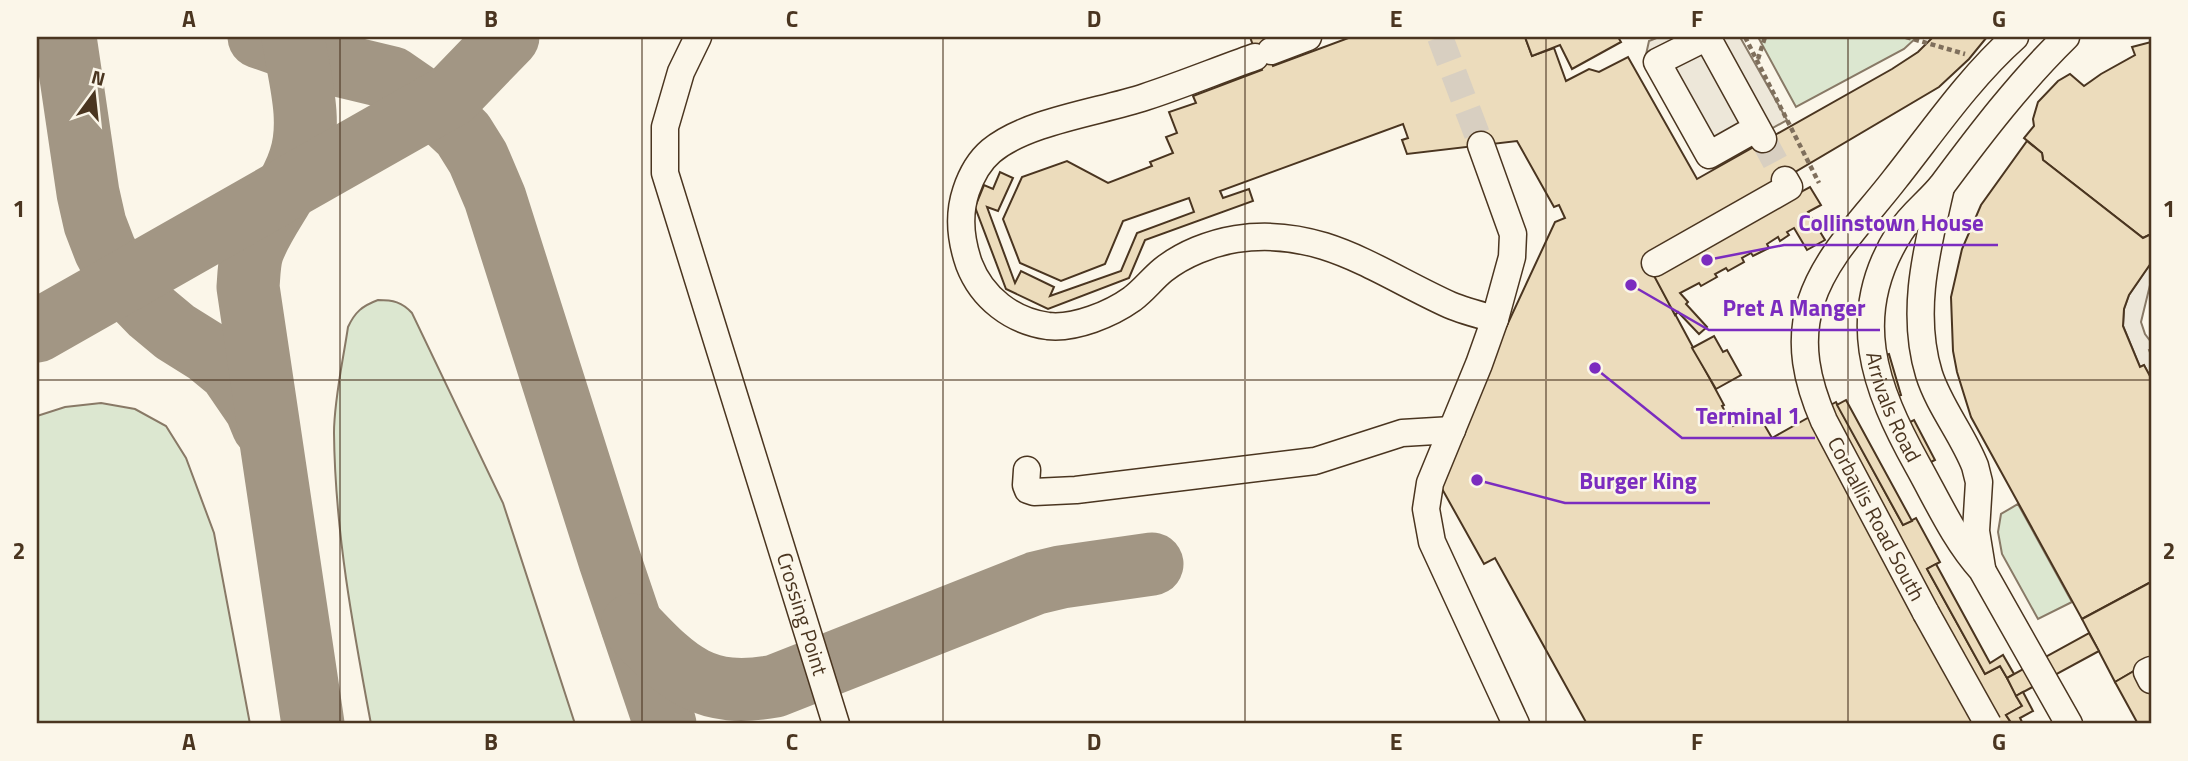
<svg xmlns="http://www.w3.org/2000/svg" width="2188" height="761" viewBox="0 0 2188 761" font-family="'Titillium Web',sans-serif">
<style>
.green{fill:#dce7d0;stroke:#887966;stroke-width:2}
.parking{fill:#ede7d9;stroke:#887966;stroke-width:2}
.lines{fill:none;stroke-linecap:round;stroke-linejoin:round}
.taxiway{stroke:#a29684;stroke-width:63}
.building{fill:#ecdcbc;stroke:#4a3520;stroke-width:2}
.minor-tunnel{stroke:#d8cfc1;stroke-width:26;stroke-dasharray:26 13;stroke-linecap:butt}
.minor-casing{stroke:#4a3520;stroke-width:29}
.path{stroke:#7f6f5c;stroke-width:4.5;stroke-dasharray:5 3.5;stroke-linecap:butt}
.minor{stroke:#fbf6e9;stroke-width:26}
.minor-bridge-casing{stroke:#4a3520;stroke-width:29;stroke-linecap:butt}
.minor-bridge{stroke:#fbf6e9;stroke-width:26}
.grid{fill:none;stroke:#4a3520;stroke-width:2;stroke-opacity:0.55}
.labels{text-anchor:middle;stroke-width:5;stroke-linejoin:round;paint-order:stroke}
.street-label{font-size:21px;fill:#4a3520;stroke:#fbf6e9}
.leader{fill:none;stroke:#7b2cbf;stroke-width:2.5}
.callout-dot{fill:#7b2cbf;stroke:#fbf6e9;stroke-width:2.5}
.callout-label{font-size:23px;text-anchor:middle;font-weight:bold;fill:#7b2cbf;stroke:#fbf6e9;stroke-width:5;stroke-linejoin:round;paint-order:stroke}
.neatline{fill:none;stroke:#4a3520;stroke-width:2.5}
.grid-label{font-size:23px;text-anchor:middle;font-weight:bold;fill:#4a3520}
</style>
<rect width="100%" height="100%" fill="#fbf6e9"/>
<g class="green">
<polygon points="1758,37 1917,37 1904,49 1796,107"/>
<path d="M 378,300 C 393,300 402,302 412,313 L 503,503 L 575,724 L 371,724 C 353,628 335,531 334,433 C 334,400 343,361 348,327 C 355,312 362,306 378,300 Z"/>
<polygon points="101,403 135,409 166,426 186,458 214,533 250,724 37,724 37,416 65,407"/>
<polygon points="2018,504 2072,602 2038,619 2002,554 1998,532 2001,514"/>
</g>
<g class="parking">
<polygon points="1659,37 1740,37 1787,120 1703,167 1645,59 1649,41"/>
<polygon points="2151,263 2151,281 2141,322 2145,334 2151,342 2151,349 2149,350 2151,355 2151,378 2144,365 2140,367 2123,326 2124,309 2129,295"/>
</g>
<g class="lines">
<g class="taxiway">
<polyline points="65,37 88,193 95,224 105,250 122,282 151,312 175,332 207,352 230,371 256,409 263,426"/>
<polyline points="259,37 342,66 392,78 434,107 463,134 478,158 495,198 610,561 665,724"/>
<path d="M 293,37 C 299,77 313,120 300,159 C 290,192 265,218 253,250 C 249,261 249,275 248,287 L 313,724"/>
<polyline points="37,331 452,95 508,37"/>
<path d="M 632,625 C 678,674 705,699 775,686 L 1036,583 L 1061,577 L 1152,564"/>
</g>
</g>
<g class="building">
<polygon points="1250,37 1263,37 1273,66 1351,37 1525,37 1532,56 1554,48 1566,81 1589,69 1599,72 1628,57 1697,179 1892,69 1918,52 1933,37 1987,37 1969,59 1939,87 1646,260 1724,405 1722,406 1733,426 1758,414 1772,438 1836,402 1903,525 1916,518 1940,562 1927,569 1985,674 2000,666 2007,678 2022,706 2006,715 2012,724 1587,724 1495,558 1484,564 1436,478 1555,222 1565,218 1559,205 1554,207 1517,141 1407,154 1402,140 1408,138 1403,124 1220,191 1223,198 1249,189 1253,201 1145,240 1129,278 1048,309 1006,289 975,207 984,185 993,189 1000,172 1013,178 998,211 987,207 1015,283 1021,271 1054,287 1050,296 1121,271 1137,233 1194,212 1189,198 1123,221 1105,264 1061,281 1020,263 1003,219 1022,177 1067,161 1108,183 1152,166 1150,162 1173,153 1166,137 1177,133 1169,112 1196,103 1193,96 1262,70"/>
<polygon points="1525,37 1618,37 1621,42 1572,69 1560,45 1532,56"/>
<polygon points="2151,42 2151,237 2149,235 2143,238 2043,160 2042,153 2024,138 2034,126 2033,119 2038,102 2058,81 2070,74 2084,86 2101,74 2135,55 2132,47"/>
<polygon points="2027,141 2042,153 2043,160 2143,238 2149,235 2151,237 2151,263 2129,295 2124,309 2123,326 2140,367 2144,365 2151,378 2151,582 2082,619 1971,417 1957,372 1953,351 1951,297 1962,249 1981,205"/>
<polygon points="1810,187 1821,205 1808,212 1825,240 1807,250 1794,228 1787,232 1789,235 1780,241 1778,237 1767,244 1769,248 1753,256 1751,253 1742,258 1744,262 1728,271 1726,268 1715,274 1717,277 1701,286 1699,283 1680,293 1688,302 1686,304 1707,327 1699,334 1678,312 1675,315 1652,272"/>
<polygon points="1714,336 1723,352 1727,350 1741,375 1716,389 1692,348"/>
<polygon points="1889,354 1901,395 1894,397 1883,356"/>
<polygon points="1846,400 1912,521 1903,525 1837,405"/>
<polygon points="1914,420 1935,460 1929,463 1908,423"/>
<polygon points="1936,564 1990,663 2003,655 2014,674 2007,678 2000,666 1985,674 1927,569"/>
<polygon points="2151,582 2151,661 2115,682 2082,619"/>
<polygon points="2089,633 2099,651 2016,696 2007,678"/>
<polygon points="2151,661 2151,724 2138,724 2115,682"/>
<polygon points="2023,692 2033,711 2020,718 2023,724 2012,724 2006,715 2022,706 2016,696"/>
</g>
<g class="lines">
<g class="minor-tunnel">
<polyline points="1440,37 1481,145"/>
<polyline points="1763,139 1785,180"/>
</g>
<g class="minor-casing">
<g id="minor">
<path id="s1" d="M 698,37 L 681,72 L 665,127 L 665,173 L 836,724"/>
<path id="s2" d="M 2066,37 C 2020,82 1981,133 1943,184 C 1930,201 1912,213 1900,232 C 1847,315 1874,387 1918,466 C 1938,502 1955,540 1982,570 L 2069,724"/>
<polyline points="1271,51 1308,37"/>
<path d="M 1255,57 C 1218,70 1182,85 1145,97 C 1100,112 1027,121 991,151 C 978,162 971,176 966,191 C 958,215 961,241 969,264 C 982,298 1012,321 1048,326 C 1075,329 1111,314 1132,299 C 1144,290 1152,279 1163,270 C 1183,254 1211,243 1236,239 C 1321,226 1377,272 1450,305 C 1464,311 1480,315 1495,319"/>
<polyline points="1757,128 1709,155 1657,62 1707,37 1757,128 1763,139"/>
<polyline points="1481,145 1513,234 1512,257 1495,319 1479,364 1430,483 1426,509 1432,542 1516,724"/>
<path d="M 1941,187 C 1927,249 1910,312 1929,374 C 1939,406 1963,435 1975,466 L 1979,482 L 1976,531 L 1982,568"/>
<polyline points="1655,263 1789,187 1785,180"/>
<polyline points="1027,470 1026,485 1028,490 1034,492 1076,490 1315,461 1402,433 1452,430"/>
<path d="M 1926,613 L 1824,421 C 1807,382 1798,343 1811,302 C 1826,255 1865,218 1895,179 C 1933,131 1969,78 2015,37"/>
<polyline points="2151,670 2147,672 2151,680"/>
</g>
</g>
<g class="path">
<polyline points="1745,37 1819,183"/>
<polyline points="1906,37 1965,54"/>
<polyline points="1758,59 1765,37"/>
</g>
<use href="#minor" class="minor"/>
<g class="minor-bridge-casing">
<polyline id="minor-bridge" points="1926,613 1988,724"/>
</g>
<use href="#minor-bridge" class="minor-bridge"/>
</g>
<path class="grid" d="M 340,37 L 340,724M 642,37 L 642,724M 943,37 L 943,724M 1245,37 L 1245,724M 1546,37 L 1546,724M 1848,37 L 1848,724M 37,380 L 2151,380"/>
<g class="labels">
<g class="street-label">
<text dy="7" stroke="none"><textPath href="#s2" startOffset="441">Arrivals Road</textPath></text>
<text transform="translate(1876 519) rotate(62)" y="7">Corballis Road South</text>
<text dy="7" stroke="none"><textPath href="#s1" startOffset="604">Crossing Point</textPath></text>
</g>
</g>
<path class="leader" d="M1707 260L1784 245H1998M1631 285L1709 330H1880M1595 368L1682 438H1815M1477 480L1565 503H1710"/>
<g class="callout-dot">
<circle cx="1707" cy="260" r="7"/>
<circle cx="1631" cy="285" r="7"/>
<circle cx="1595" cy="368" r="7"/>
<circle cx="1477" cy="480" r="7"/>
</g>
<g class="callout-label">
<text x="1891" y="231">Collinstown House</text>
<text x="1794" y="316">Pret A Manger</text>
<text x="1748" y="424">Terminal 1</text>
<text x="1638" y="489">Burger King</text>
</g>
<rect width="2188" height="761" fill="none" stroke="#fbf6e9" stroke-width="77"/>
<g transform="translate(94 94) rotate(15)" stroke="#fbf6e9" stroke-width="5" paint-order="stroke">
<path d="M0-5L12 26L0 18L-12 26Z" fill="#4a3520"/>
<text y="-10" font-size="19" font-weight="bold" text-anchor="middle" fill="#4a3520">N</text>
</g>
<rect x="38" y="38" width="2112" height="684" class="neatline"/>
<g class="grid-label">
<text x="189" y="27">A</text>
<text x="491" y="27">B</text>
<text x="792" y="27">C</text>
<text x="1094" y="27">D</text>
<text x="1396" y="27">E</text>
<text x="1697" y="27">F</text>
<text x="1999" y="27">G</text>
<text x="19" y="217">1</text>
<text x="2169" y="217">1</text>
<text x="19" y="559">2</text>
<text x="2169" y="559">2</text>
<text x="189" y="750">A</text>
<text x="491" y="750">B</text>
<text x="792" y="750">C</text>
<text x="1094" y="750">D</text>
<text x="1396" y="750">E</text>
<text x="1697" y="750">F</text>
<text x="1999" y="750">G</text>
</g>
</svg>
